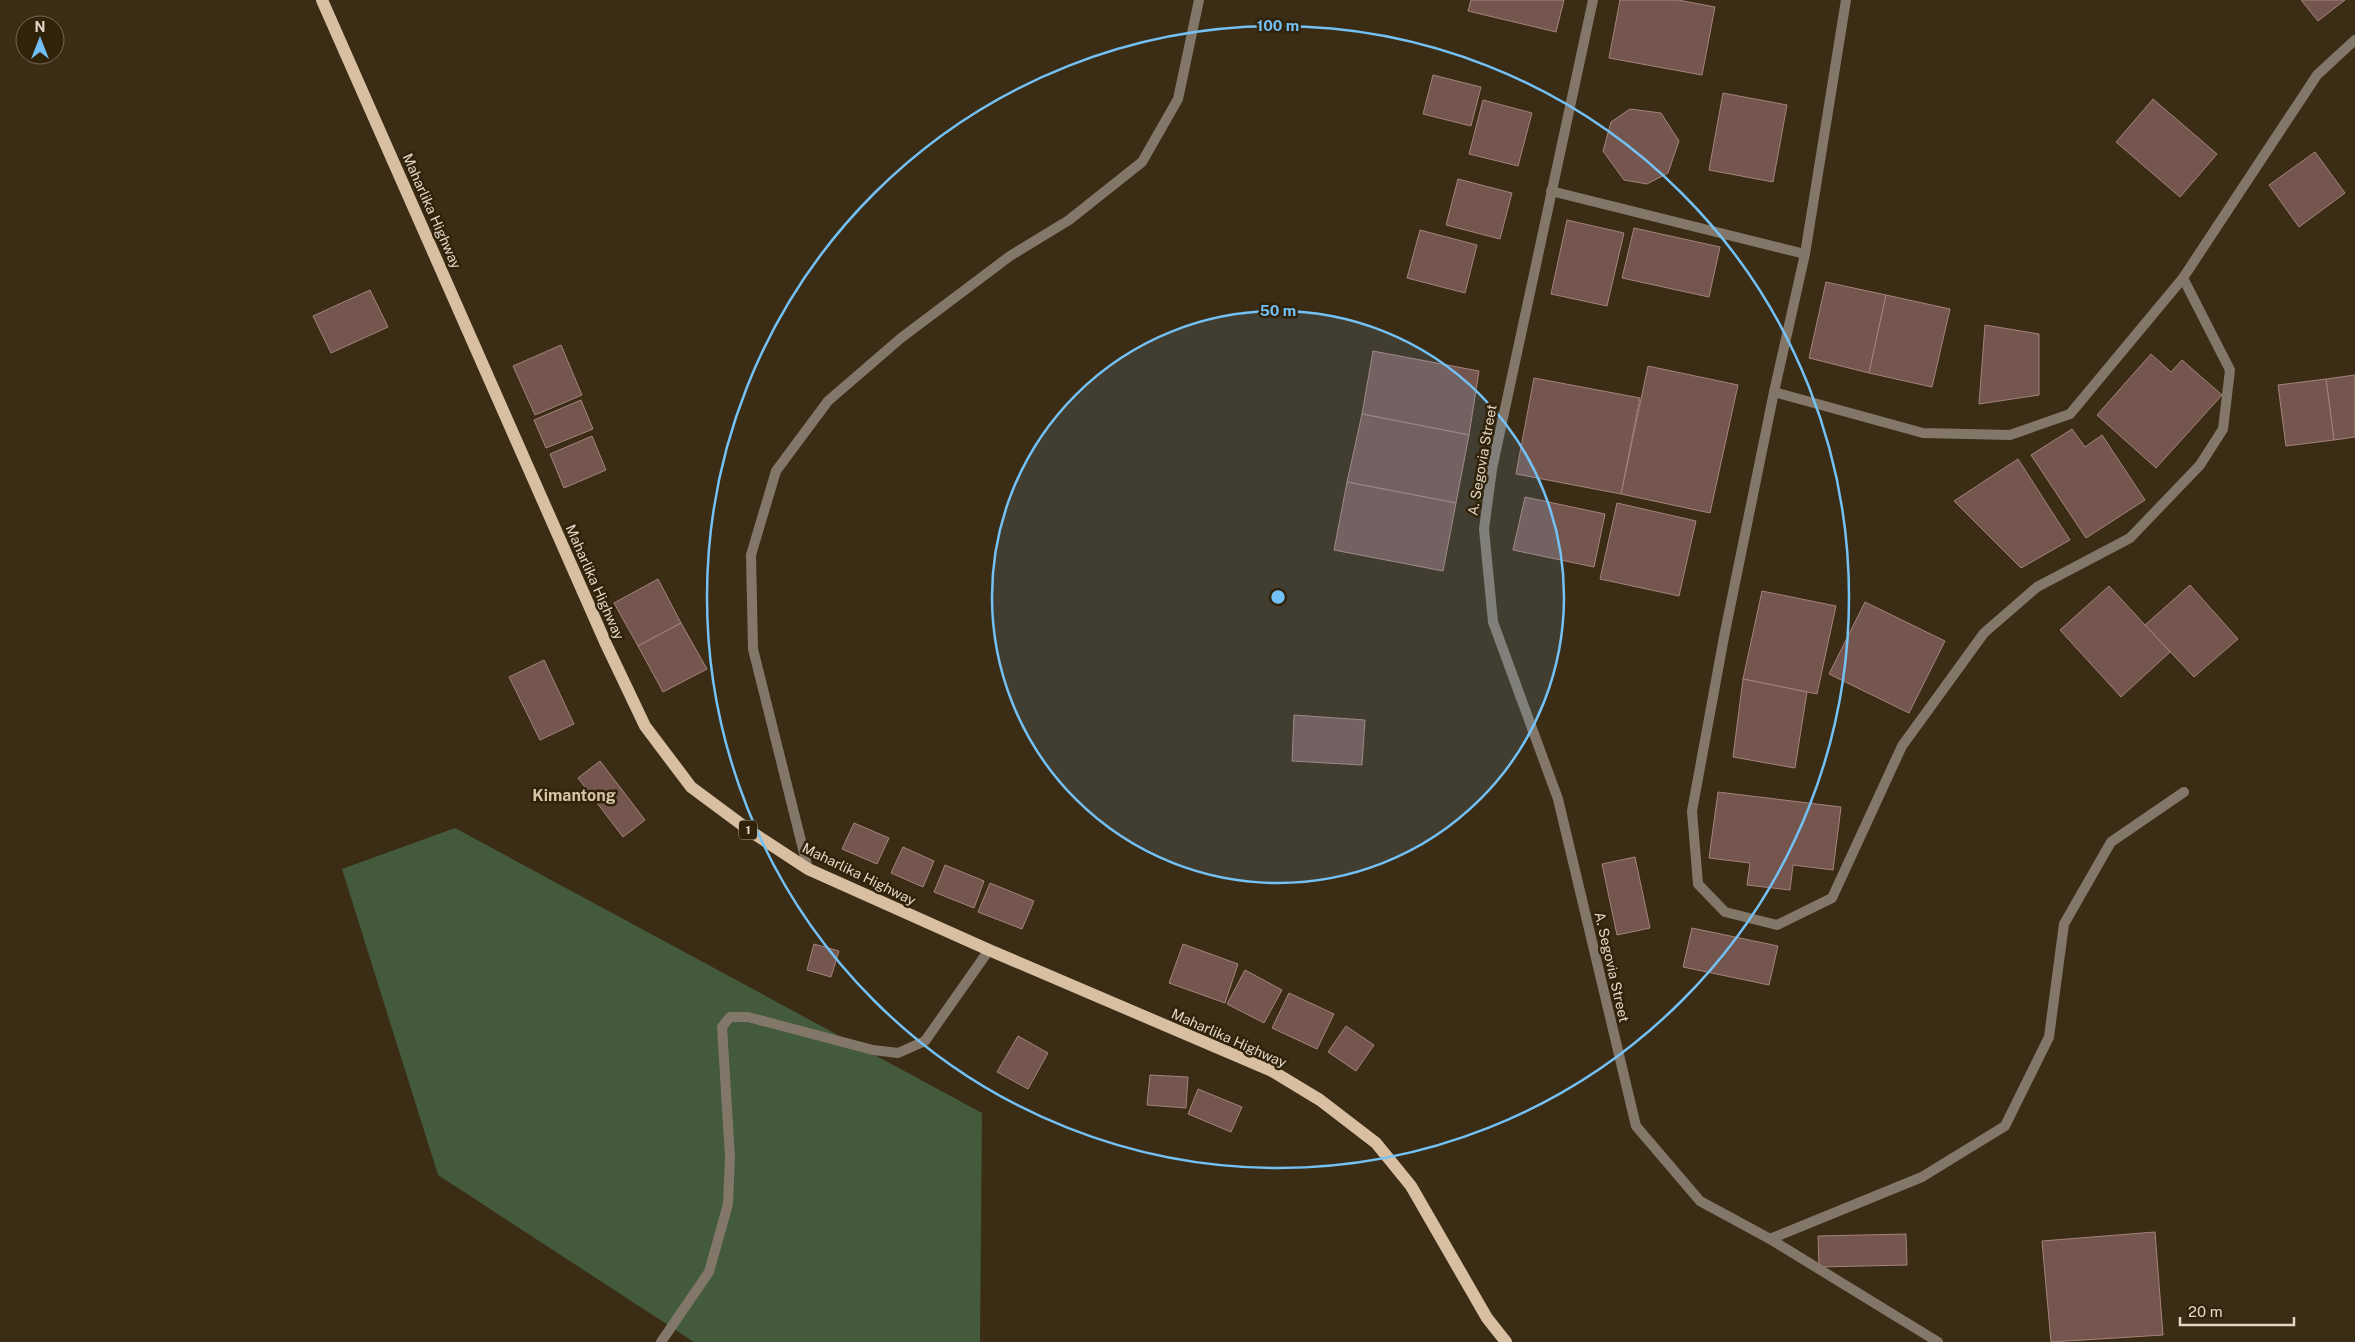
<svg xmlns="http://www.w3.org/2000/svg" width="2355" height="1342" viewBox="0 0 2355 1342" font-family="'Public Sans',sans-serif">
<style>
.green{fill:#445a3c}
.building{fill:#74564e;stroke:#a5837b}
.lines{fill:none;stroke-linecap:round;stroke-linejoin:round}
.lane{stroke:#837769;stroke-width:10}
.street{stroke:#837769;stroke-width:10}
.primary{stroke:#d8bfa1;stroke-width:12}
.ring{fill:none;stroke:#73c1f5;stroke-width:2.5}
.labels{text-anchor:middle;stroke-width:5;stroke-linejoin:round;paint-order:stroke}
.shield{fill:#31220a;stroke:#aca190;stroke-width:1}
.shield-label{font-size:12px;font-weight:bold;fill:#e0d7c9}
.street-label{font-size:14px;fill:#e0d7c9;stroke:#31220a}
.quarter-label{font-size:16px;font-weight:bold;fill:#d6c4a8;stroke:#31220a}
.centre{fill:#73c1f5;stroke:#31220a;stroke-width:2.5}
.ring-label{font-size:15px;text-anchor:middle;font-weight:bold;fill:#73c1f5;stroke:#31220a;stroke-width:5;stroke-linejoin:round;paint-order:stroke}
</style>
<rect width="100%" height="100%" fill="#3b2c15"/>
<polygon class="green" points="455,828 982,1113 980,1342 694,1342 438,1175 342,869"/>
<g class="building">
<polygon points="1471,0 1564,0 1556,32 1468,11"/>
<polygon points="1620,0 1678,0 1715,7 1702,75 1609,58"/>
<polygon points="2301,0 2345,0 2318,21"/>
<polygon points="1433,75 1481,87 1471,126 1423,114"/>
<polygon points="1723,93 1787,105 1773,182 1709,170"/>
<polygon points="2153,99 2217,154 2180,197 2116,142"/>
<polygon points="1483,100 1532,113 1518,166 1469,154"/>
<polygon points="1630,109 1661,113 1679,141 1668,173 1647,184 1624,180 1603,151 1611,122"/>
<polygon points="2315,152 2345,193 2299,227 2269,185"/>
<polygon points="1458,179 1512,193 1500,239 1446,225"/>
<polygon points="1567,220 1624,233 1607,306 1551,294"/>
<polygon points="1634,228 1720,247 1709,297 1622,278"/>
<polygon points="1420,230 1477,245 1465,293 1407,278"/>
<polygon points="1826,282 1886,295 1869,373 1809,358"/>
<polygon points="370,290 388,327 331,353 313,316"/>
<polygon points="1886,295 1950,309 1932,387 1869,373"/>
<polygon points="1985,325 2039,334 2039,395 1979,404"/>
<polygon points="561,345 582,395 535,415 513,366"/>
<polygon points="1373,351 1479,371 1469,435 1362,414"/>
<polygon points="2151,354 2171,372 2182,360 2222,395 2156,468 2097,415"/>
<polygon points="1648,366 1738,385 1710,513 1621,494"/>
<polygon points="2355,375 2355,437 2334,440 2326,379"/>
<polygon points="1534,378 1640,398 1621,494 1516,474"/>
<polygon points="2326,379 2334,440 2286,446 2278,385"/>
<polygon points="581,400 593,429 546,448 534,420"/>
<polygon points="1362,414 1469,435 1456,503 1347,482"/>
<polygon points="2072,429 2085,447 2102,435 2145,500 2086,538 2031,455"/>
<polygon points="592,436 606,470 564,488 550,454"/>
<polygon points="2018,459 2070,540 2021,568 1954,501"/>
<polygon points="1347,482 1456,503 1443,571 1334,550"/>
<polygon points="1525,497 1605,514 1594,567 1513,550"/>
<polygon points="1617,503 1696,521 1679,596 1600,579"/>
<polygon points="658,579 681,623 638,646 614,603"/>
<polygon points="2190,585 2238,639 2194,677 2145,625"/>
<polygon points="2109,586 2170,652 2121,697 2060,630"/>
<polygon points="1762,591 1836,606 1817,694 1743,679"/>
<polygon points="1865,602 1945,641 1909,713 1829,674"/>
<polygon points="681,623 707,669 663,692 638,646"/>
<polygon points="544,660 574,724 540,740 509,677"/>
<polygon points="1743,679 1807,692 1795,768 1733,757"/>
<polygon points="1294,715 1365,720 1362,765 1292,761"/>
<polygon points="600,761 645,820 623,837 578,778"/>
<polygon points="1718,792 1841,807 1833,870 1793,865 1790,890 1747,885 1750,863 1709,858"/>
<polygon points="854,823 889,838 877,864 842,849"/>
<polygon points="903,847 934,861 923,887 891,873"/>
<polygon points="1635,857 1650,928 1617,935 1602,864"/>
<polygon points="945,865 984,881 974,908 934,892"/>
<polygon points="990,883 1034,901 1022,929 978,912"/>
<polygon points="1692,928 1778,946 1769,985 1683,967"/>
<polygon points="814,944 839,951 831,977 807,970"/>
<polygon points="1183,944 1238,964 1225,1003 1169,983"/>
<polygon points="1245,970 1282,990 1264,1023 1227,1004"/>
<polygon points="1289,993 1334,1014 1317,1049 1272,1028"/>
<polygon points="1346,1026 1374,1045 1356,1071 1328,1052"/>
<polygon points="1018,1036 1048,1053 1028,1089 997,1072"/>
<polygon points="1150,1075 1188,1077 1186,1108 1147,1105"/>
<polygon points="1198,1089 1242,1107 1231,1132 1188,1114"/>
<polygon points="2155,1232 2163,1335 2051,1342 2042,1241"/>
<polygon points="1906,1234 1907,1265 1819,1267 1818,1236"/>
</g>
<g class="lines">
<polyline class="lane" points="661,1342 709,1272 728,1204 730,1157 722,1027 730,1017 748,1017 873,1050 898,1053 925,1041 989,950"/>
<g class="street">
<polyline points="1593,0 1492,469 1484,529 1493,622 1558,799 1636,1126 1700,1201 1770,1239 1922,1177 2005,1126 2049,1037 2064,924 2111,842 2184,792"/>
<polyline points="1551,191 1805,254 1774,392 1724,637 1692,811 1698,884 1725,912 1777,925 1832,898 1902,746 1984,633 2037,587 2130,538 2200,465 2223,429 2230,370 2183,278 2317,75 2355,40"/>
<polyline points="1805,254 1846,0"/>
<polyline points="1774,392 1923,433 2010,435 2070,414 2183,278"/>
<polyline points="808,869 753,649 751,555 776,471 828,401 901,338 1010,256 1069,220 1142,162 1178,99 1199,0"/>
<polyline points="1770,1239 1938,1342"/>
</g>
<polyline class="primary" points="322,0 606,644 645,726 691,787 753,833 808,869 989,950 1272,1071 1320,1100 1376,1143 1411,1186 1487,1318 1506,1342"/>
</g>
<circle cx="1278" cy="597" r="286" fill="#73c1f5" fill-opacity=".12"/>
<g class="ring">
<circle cx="1278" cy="597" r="286"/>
<circle cx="1278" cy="597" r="571"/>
</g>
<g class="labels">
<rect class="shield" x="739" y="820.5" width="18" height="19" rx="4"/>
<g class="shield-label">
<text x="748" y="834">1</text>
</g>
<g class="street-label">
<text transform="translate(432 211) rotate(66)" y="5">Maharlika Highway</text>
<text transform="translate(1482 460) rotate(-80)" y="5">A. Segovia Street</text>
<text transform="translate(595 582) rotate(66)" y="5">Maharlika Highway</text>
<text transform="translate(859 874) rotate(26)" y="5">Maharlika Highway</text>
<text transform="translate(1612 967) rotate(77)" y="5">A. Segovia Street</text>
<text transform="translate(1229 1038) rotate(24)" y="5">Maharlika Highway</text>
</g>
<g class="quarter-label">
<text x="574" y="801">Kimantong</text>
</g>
</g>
<circle cx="1278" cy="597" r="8" class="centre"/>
<g class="ring-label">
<text x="1278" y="31">100 m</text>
<text x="1278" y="316">50 m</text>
</g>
<g transform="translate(40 40)"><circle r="24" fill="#31220a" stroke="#776a56"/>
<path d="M0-4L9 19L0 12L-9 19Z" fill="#73c1f5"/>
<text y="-8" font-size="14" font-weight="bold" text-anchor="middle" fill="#e0d7c9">N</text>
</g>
<path d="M2180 1317v8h114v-8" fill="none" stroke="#e0d7c9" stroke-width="2.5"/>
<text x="2188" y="1317" font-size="15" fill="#e0d7c9" stroke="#31220a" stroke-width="4" paint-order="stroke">20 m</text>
</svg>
